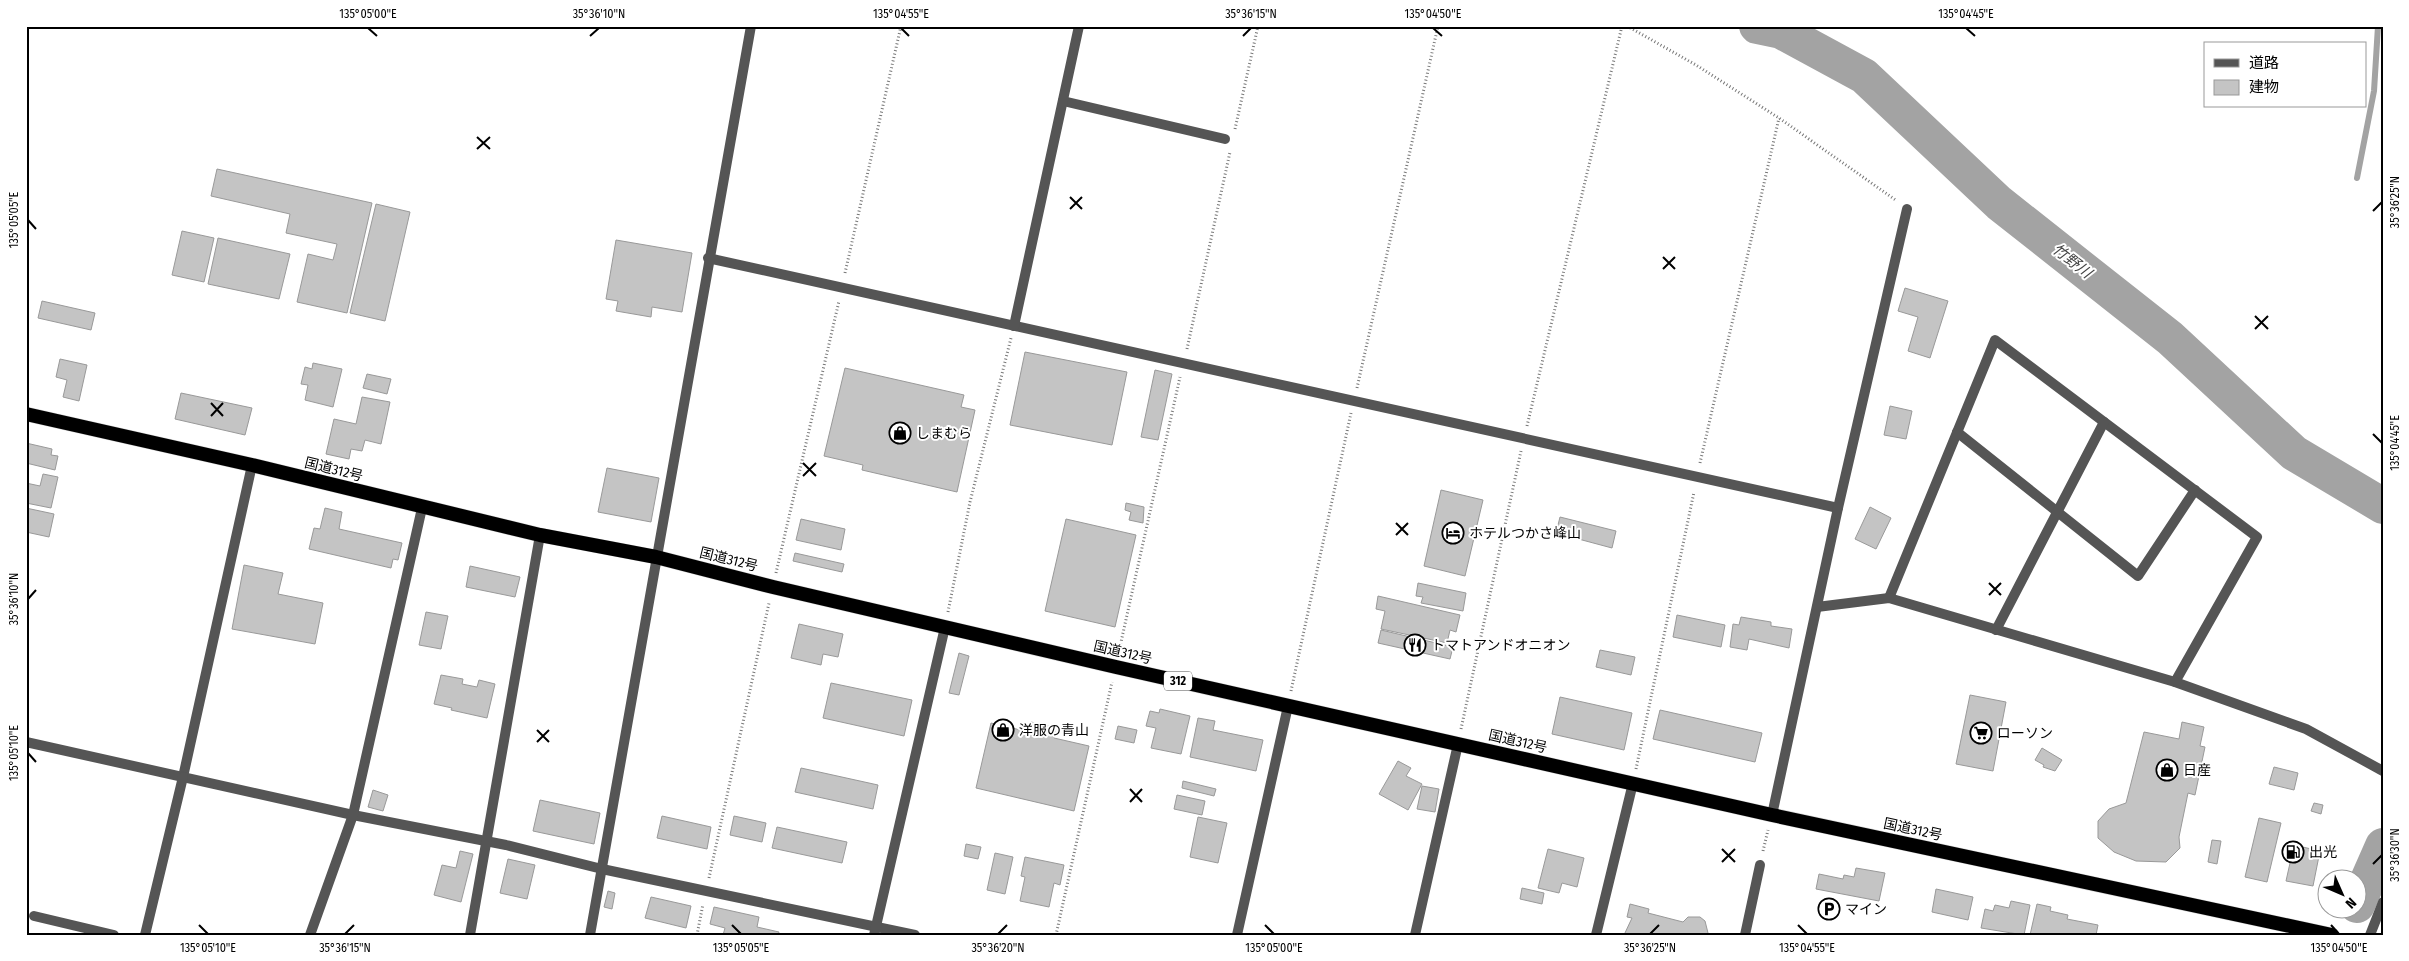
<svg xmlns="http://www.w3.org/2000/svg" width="2409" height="961" viewBox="0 0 2409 961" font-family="'Fira Sans Condensed','Noto Sans JP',sans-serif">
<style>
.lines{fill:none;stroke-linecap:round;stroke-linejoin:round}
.stream{stroke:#a3a3a3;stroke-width:6}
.river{stroke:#a3a3a3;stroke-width:36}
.building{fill:#c4c4c4;stroke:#999}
.trunk-casing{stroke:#dbdbdb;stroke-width:15}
.path{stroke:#777;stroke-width:3;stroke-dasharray:1 2.5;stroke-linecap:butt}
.service{stroke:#555;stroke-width:10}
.minor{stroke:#555;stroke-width:10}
.tertiary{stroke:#555;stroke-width:10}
.trunk{stroke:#000;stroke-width:14}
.ticks{fill:none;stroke:#000;stroke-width:2}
.labels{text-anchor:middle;stroke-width:4;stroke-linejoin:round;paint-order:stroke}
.shield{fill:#fff;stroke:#4c4c4c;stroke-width:1}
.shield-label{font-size:12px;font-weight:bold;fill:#000}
.poi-label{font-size:14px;fill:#000;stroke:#fff;text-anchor:start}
.street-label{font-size:14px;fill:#000;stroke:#fff}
.water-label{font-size:15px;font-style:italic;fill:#444;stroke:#fff}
.neatline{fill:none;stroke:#000;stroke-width:2}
.ticks-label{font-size:12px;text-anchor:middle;fill:#000}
</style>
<rect width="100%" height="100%" fill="#fff"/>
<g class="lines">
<polyline class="stream" points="2357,178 2374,91 2378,26"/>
<g class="river">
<polyline points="1757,26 1781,31 1864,76 1999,203 2170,338 2294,453 2383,506"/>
<polyline points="2357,905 2383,846"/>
</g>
</g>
<g class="building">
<polygon points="217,169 372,203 347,313 297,302 308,254 333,260 337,244 286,233 290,214 211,196"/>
<polygon points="376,204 410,212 385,321 350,313"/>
<polygon points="182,231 214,238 204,282 172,275"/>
<polygon points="218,238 290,254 279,299 208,284"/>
<polygon points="616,240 692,253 682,312 652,307 651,317 616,311 618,301 606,299"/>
<polygon points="1905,288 1948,301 1930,358 1908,351 1918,317 1898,311"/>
<polygon points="42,301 95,313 91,330 38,318"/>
<polygon points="1025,352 1127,372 1112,445 1010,425"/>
<polygon points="60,359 87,365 79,401 63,397 67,380 56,377"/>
<polygon points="313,363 342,369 333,407 305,400 308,385 301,384 305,367 312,369"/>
<polygon points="845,368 964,395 961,407 975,410 957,492 862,470 863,465 824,456"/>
<polygon points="1155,370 1172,374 1158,440 1141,437"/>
<polygon points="367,374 391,379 387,394 363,388"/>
<polygon points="181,393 252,408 245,435 175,419"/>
<polygon points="362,397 390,402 381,444 365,440 362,451 351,449 349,459 326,454 334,419 356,424"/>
<polygon points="1890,406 1912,411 1906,439 1884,435"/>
<polygon points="26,443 52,449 51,455 58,456 55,470 26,463"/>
<polygon points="607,468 659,478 651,522 598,512"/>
<polygon points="43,474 58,477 51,508 26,503 26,483 40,486"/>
<polygon points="1441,490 1483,500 1465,576 1424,566"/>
<polygon points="1126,503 1144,507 1143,523 1129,520 1131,512 1125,510"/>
<polygon points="1870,507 1891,518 1876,549 1855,539"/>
<polygon points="26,508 54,514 49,537 26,532"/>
<polygon points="325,508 342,512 339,529 402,543 398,560 393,559 391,568 309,549 314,528 320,529"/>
<polygon points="1560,517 1616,531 1612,548 1556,533"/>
<polygon points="801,519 845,529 841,550 796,540"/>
<polygon points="1066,519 1136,535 1115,627 1045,611"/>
<polygon points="795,553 844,564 842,572 793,561"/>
<polygon points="244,565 283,573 278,594 323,603 315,644 232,629"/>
<polygon points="470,566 520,577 515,597 466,587"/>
<polygon points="1418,583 1466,593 1463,611 1421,603 1423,597 1416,596"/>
<polygon points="1378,596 1460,615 1456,632 1450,630 1447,643 1381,629 1385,611 1376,609"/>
<polygon points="426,612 448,616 441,649 419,645"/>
<polygon points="1677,615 1725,625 1721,647 1673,637"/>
<polygon points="1741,617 1771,622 1771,626 1792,629 1789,648 1749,639 1747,650 1730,647 1733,624 1739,625"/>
<polygon points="799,624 843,634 838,657 823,654 821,665 791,658"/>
<polygon points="1381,630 1453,647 1450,659 1378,643"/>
<polygon points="1600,650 1635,657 1631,675 1596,667"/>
<polygon points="959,653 969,656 959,695 949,693"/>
<polygon points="441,675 463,679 462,684 477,687 479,680 495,684 487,718 451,710 452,708 434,704"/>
<polygon points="831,683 912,700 904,736 823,718"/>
<polygon points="1970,695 2006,702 1993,771 1956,764"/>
<polygon points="1560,697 1632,713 1624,750 1552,734"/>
<polygon points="1160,709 1190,716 1181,754 1151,748 1156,728 1146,726 1150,711 1159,713"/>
<polygon points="1660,710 1762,733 1755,762 1653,739"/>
<polygon points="1198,718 1215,721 1213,730 1263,740 1256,771 1190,757"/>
<polygon points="1031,722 1056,728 1054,738 1089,746 1074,811 976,788 991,723 1029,732"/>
<polygon points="2182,722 2204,727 2200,746 2205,747 2195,795 2188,793 2179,837 2180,848 2166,862 2136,861 2114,852 2098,838 2098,821 2109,809 2126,803 2144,732 2179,739"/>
<polygon points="1118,726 1137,730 1134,743 1115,739"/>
<polygon points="2042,748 2062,760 2055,771 2043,767 2044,765 2035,760"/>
<polygon points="1398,761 1411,768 1406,776 1422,784 1408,810 1379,794"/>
<polygon points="2274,767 2298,773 2294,790 2269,784"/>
<polygon points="801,768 878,785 873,809 795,792"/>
<polygon points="1183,781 1216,789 1214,796 1182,788"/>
<polygon points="1422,786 1439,789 1435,812 1417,809"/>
<polygon points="373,790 388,795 383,811 368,807"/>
<polygon points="1177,795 1205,801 1202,815 1174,809"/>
<polygon points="540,800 600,813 594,844 533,831"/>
<polygon points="2314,803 2323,805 2321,814 2311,811"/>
<polygon points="662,816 711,827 707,849 657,838"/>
<polygon points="734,816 766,823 762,842 730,835"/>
<polygon points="1198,817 1227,823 1218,863 1190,857"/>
<polygon points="2259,818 2281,823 2267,882 2245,877"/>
<polygon points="777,827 847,842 842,863 772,848"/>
<polygon points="2212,840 2221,841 2217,864 2208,862"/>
<polygon points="966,844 981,847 978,859 964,856"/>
<polygon points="2294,845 2320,851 2313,886 2286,881"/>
<polygon points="1548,849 1584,858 1577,887 1562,883 1559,893 1538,888"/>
<polygon points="460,851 473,854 461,902 434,895 442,865 456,868"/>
<polygon points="995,853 1013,857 1005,894 987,890"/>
<polygon points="1025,857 1064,865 1060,885 1054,883 1049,907 1020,901 1025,877 1021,876"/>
<polygon points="508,859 535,865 527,899 500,893"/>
<polygon points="1856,868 1885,873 1879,901 1816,889 1819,874 1843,879 1844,875 1854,877"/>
<polygon points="1522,888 1544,893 1542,904 1520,899"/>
<polygon points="1936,889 1973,897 1968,920 1932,912"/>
<polygon points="608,891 615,893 612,909 604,907"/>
<polygon points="651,897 691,906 686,928 645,918"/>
<polygon points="2011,901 2030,905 2024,935 1981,928 1985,909 1993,911 1995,905 2009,908"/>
<polygon points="1630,904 1649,909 1648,913 1683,922 1688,917 1700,917 1705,921 1708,933 1707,935 1624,935 1632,918 1627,917"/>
<polygon points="2037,904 2051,907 2050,911 2068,915 2067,919 2098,925 2096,935 2030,935"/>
<polygon points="714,907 759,917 757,927 779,932 778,935 723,935 725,928 710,924"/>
</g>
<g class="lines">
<g class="trunk-casing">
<polyline id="trunk" points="26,414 252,465 540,535 656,557 773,587 1116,667 1772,815 2332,935"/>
</g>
<g class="path">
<polyline points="1627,26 1696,65 1779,118 1897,201"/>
<polyline points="1235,129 1258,26"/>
<polyline points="845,273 901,26"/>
<polyline points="1187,349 1230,152"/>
<polyline points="1357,388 1438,26"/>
<polyline points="1527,426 1622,26"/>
<polyline points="1700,463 1779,118"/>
<polyline points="776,573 839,301"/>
<polyline points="948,612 970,502 1011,338"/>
<polyline points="1119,651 1180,377"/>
<polyline points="1291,691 1351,413"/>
<polyline points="1461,729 1521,451"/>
<polyline points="1636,769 1694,492"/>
<polyline points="1763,851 1768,830"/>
<polyline points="709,878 769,603"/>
<polyline points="697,935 703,904"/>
<polyline points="1056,935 1112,682"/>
</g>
<g class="service">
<polyline points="183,777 252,465"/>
<polyline points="34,916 114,935"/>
<polyline points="1415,935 1458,744"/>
<polyline points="1596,935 1633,783"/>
</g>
<g class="minor">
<polyline points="1063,101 1225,139"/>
<polyline points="708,258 1838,508"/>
<polyline points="1014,326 1079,26"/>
<polyline points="1957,432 2138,576 2195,490"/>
<polyline points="1889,598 1995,340 2257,537 2175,682"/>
<polyline points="1817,607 1889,598 2175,682 2306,729 2383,771"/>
<polyline points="1996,630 2104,422"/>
<polyline points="26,742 353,815 506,845 602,869 915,935"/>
<polyline points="1772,815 1838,508 1907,209"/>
<polyline points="145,935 183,777"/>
<polyline points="310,935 353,815 422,508"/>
<polyline points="470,935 540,535"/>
<polyline points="590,935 751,26"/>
<polyline points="874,935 945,627"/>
<polyline points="1237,935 1288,706"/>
<polyline points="1745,935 1760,865"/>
</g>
<polyline class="tertiary" points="2370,935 2383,902"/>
<use href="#trunk" class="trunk"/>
</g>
<path class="ticks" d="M 368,28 L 377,36M 901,28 L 909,36M 1433,28 L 1442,36M 1966,28 L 1975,36M 590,36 L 599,28M 1243,36 L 1251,28M 477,137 L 490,149M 477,149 L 490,137M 1070,197 L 1082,209M 1070,209 L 1082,197M 2373,211 L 2382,202M 28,220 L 36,229M 1663,257 L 1675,269M 1663,269 L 1675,257M 2255,316 L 2268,329M 2255,329 L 2268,316M 211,403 L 223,416M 211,416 L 223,403M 2373,434 L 2382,443M 803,463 L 816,476M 803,476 L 816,463M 1396,523 L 1408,535M 1396,535 L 1408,523M 1989,583 L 2001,595M 1989,595 L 2001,583M 28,599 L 36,590M 537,730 L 549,742M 537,742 L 549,730M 28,753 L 36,762M 1130,789 L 1142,802M 1130,802 L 1142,789M 1722,849 L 1735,862M 1722,862 L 1735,849M 2373,864 L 2382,855M 199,925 L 208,934M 732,925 L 741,934M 1265,925 L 1274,934M 1798,925 L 1807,934M 2331,925 L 2339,934M 345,934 L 354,925M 998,934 L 1007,925M 1650,934 L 1659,925"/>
<defs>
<g id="shop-ring" transform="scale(1.125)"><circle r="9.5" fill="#fff" stroke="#000" stroke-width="1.5"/><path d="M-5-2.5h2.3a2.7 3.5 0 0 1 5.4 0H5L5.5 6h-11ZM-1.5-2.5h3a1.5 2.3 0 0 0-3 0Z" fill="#000"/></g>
<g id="hotel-ring" transform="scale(1.125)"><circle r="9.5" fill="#fff" stroke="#000" stroke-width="1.5"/><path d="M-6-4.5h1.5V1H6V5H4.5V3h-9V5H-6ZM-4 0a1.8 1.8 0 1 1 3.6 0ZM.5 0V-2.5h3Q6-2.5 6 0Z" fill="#000"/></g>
<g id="restaurant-ring" transform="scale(1.125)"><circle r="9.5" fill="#fff" stroke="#000" stroke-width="1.5"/><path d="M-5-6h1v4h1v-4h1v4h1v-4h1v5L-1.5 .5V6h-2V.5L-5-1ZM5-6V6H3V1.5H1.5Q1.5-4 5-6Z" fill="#000"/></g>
<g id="supermarket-ring" transform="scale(1.125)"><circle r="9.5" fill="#fff" stroke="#000" stroke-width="1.5"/><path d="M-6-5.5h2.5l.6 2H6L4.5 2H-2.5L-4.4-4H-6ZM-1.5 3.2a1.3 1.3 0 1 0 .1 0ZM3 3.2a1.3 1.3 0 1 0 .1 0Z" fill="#000"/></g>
<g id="fuel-ring" transform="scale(1.125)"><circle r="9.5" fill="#fff" stroke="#000" stroke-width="1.5"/><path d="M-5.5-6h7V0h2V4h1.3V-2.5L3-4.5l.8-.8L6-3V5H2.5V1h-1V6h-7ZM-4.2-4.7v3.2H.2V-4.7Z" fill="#000"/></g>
<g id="parking-ring" transform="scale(1.125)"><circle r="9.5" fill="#fff" stroke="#000" stroke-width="1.5"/><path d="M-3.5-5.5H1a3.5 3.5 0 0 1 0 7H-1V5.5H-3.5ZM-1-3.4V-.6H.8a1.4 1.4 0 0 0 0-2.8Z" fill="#000"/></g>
</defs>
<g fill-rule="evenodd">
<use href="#shop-ring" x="900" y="433"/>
<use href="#hotel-ring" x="1453" y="533"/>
<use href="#restaurant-ring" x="1415" y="645"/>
<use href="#shop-ring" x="1003" y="730"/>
<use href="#supermarket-ring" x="1981" y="733"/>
<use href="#shop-ring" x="2167" y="770"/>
<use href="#fuel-ring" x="2293" y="852"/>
<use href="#parking-ring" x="1829" y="909"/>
</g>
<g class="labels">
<rect class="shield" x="1164" y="671.5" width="28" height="19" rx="4"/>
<g class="shield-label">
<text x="1178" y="685">312</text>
</g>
<g class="poi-label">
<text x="916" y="438">しまむら</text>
<text x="1469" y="538">ホテルつかさ峰山</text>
<text x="1431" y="650">トマトアンドオニオン</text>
<text x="1019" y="735">洋服の青山</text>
<text x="1997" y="738">ローソン</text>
<text x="2183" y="775">日産</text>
<text x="2309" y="857">出光</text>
<text x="1845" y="914">マイン</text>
</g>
<g class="street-label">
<text transform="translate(334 469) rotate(14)" y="5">国道312号</text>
<text transform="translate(729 559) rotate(14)" y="5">国道312号</text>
<text transform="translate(1123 652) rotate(13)" y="5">国道312号</text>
<text transform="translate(1518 741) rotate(13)" y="5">国道312号</text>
<text transform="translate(1913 829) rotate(12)" y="5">国道312号</text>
</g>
<g class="water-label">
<text transform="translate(2072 261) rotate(38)" y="5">竹野川</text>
</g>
</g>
<rect width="2409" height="961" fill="none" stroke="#ffffff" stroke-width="55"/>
<rect x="2204" y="42" width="162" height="65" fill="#ffffff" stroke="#999999"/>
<rect x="2214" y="59" width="25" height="8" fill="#555555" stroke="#999999"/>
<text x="2249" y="68" font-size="15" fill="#000000">道路</text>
<rect x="2214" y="80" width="25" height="15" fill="#c4c4c4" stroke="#999999"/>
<text x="2249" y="92" font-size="15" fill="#000000">建物</text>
<g transform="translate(2342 894) rotate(135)"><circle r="24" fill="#ffffff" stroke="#999999"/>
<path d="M0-4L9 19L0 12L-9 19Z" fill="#000000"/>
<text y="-8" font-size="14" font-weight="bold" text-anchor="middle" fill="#000000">N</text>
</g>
<rect x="28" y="28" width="2354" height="906" class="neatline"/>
<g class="ticks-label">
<text x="368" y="18">135°05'00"E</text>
<text x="599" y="18">35°36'10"N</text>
<text x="901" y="18">135°04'55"E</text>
<text x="1251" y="18">35°36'15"N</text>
<text x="1433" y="18">135°04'50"E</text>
<text x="1966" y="18">135°04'45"E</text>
<text transform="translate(2395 202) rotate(-90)" y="4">35°36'25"N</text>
<text transform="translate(14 220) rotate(-90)" y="4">135°05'05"E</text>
<text transform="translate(2395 443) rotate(-90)" y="4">135°04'45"E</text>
<text transform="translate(14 599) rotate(-90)" y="4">35°36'10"N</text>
<text transform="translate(14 753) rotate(-90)" y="4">135°05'10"E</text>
<text transform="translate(2395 855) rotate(-90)" y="4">35°36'30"N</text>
<text x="208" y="952">135°05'10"E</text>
<text x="345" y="952">35°36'15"N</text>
<text x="741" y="952">135°05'05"E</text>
<text x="998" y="952">35°36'20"N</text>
<text x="1274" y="952">135°05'00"E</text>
<text x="1650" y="952">35°36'25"N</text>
<text x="1807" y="952">135°04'55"E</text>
<text x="2339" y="952">135°04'50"E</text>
</g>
</svg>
